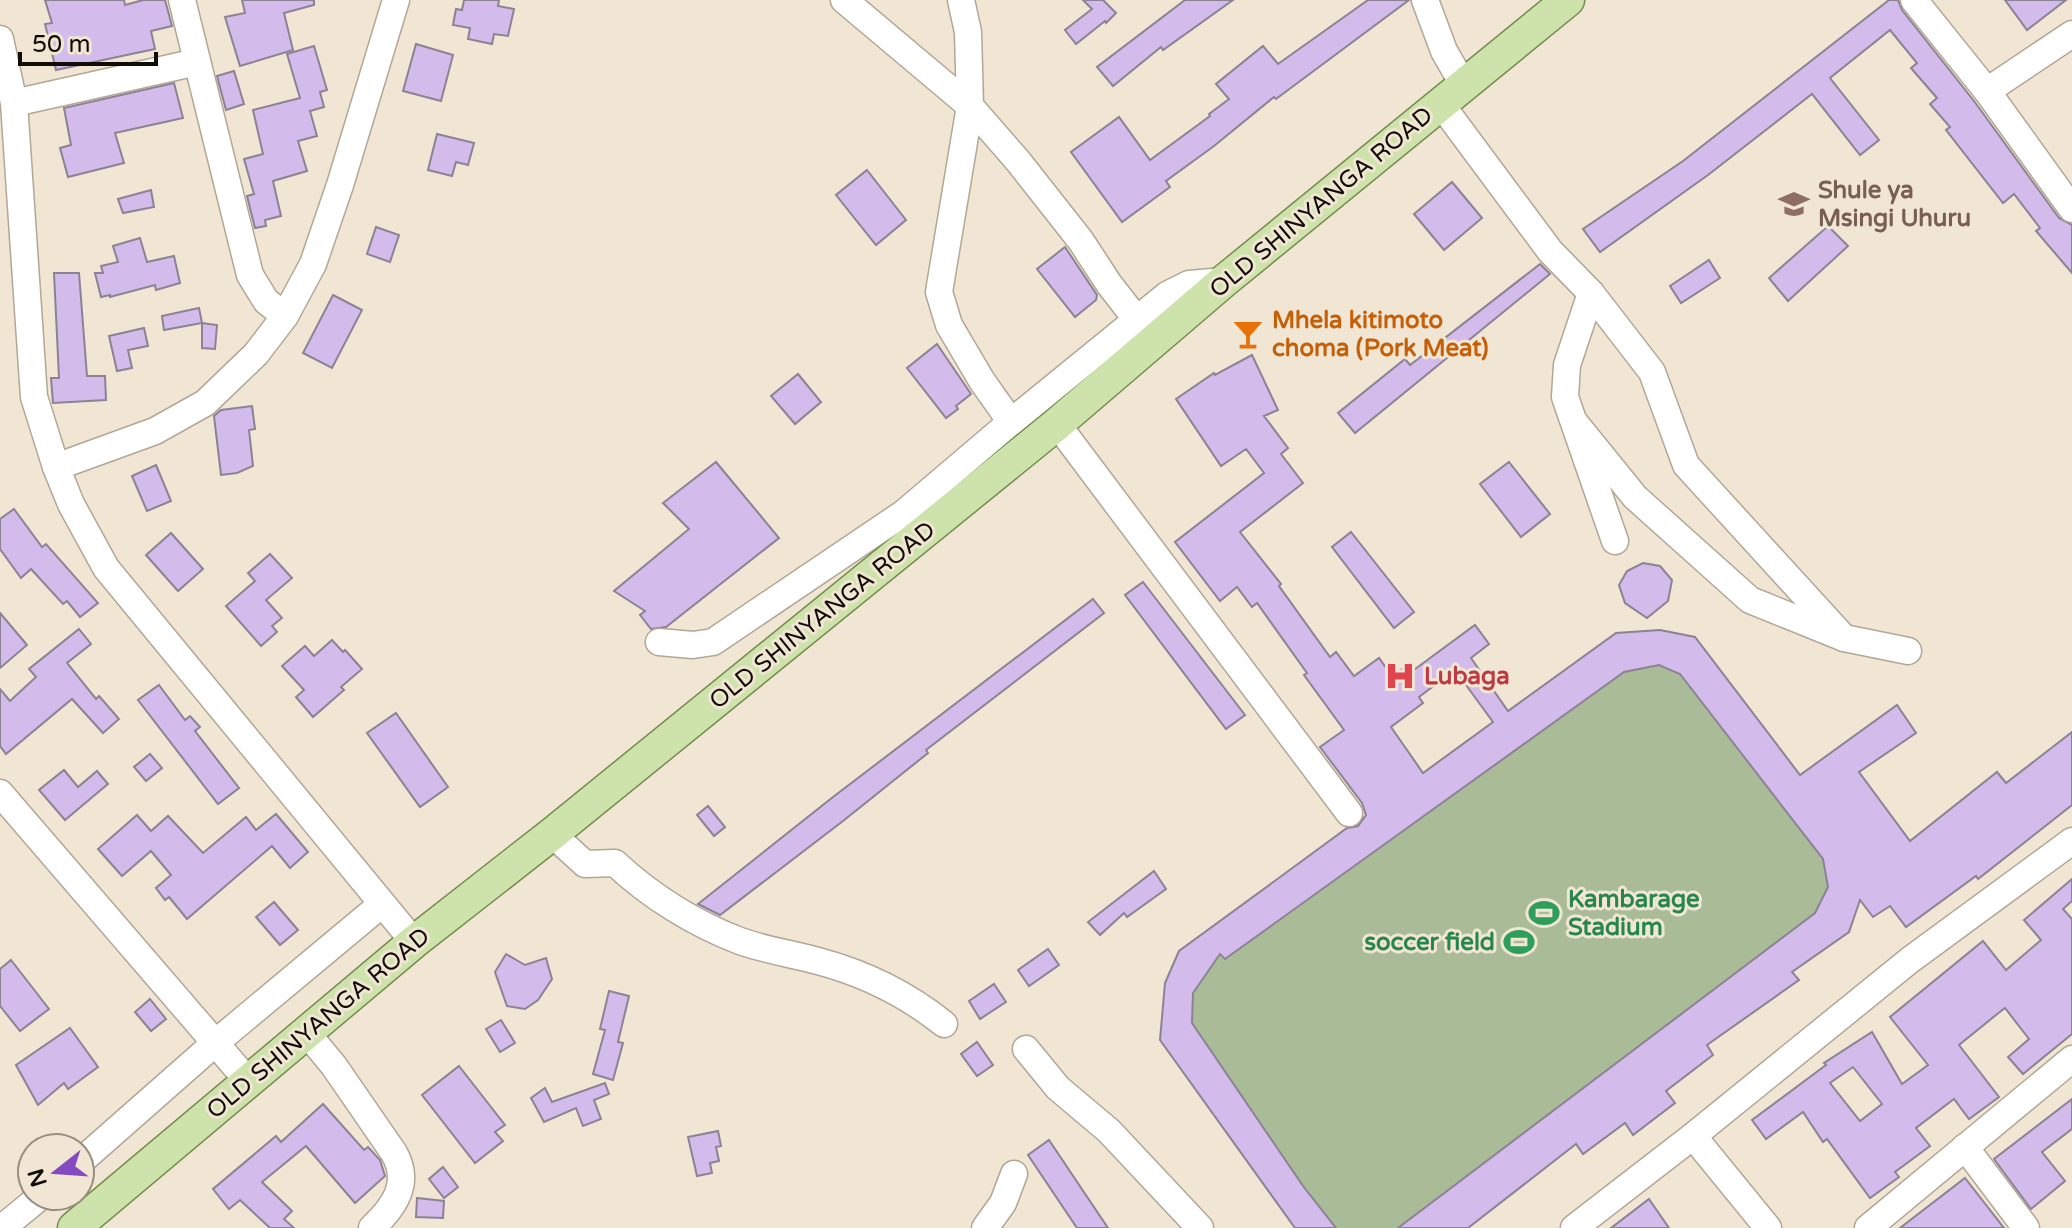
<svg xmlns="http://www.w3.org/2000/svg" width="2072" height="1228" viewBox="0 0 2072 1228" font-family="'Varela Round',sans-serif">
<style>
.green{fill:#aabc97}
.building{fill:#d3bbeb;stroke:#8b8394;stroke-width:2;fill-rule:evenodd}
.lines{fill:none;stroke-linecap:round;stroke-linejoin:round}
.minor-casing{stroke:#b2a796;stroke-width:29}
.major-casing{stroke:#768b4e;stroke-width:35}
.minor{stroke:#fff;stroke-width:26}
.major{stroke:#cee3ac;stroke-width:32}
.labels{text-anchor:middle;stroke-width:6;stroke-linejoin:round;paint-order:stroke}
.education-label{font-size:24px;font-weight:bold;fill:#785e54;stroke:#f1e5d3;text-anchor:start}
.street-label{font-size:24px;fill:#100c06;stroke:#f1e5d3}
.food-label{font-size:24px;font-weight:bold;fill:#c56008;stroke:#f1e5d3;text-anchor:start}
.health-label{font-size:24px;font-weight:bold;fill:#be3a42;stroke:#f1e5d3;text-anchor:start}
.leisure-label{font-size:24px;font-weight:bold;fill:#27864d;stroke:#f1e5d3;text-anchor:start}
</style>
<rect width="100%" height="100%" fill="#f1e5d3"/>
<polygon class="green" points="1660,630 1695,637 1861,854 1862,894 1849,931 1793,972 1799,980 1707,1045 1713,1055 1667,1091 1675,1103 1633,1135 1625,1123 1583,1154 1576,1144 1468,1228 1295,1228 1160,1040 1165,983 1179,951 1616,633"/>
<g class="building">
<polygon points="45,0 124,0 125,5 143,0 165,0 172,26 151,31 155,49 56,70 45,24 52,23"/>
<polygon points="242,0 314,0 314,5 284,13 293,50 240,66 225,17 245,13"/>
<polygon points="464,0 499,0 498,6 514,9 508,36 494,34 492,44 468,39 470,28 453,25 456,9 462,10"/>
<polygon points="1083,0 1103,0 1116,13 1106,23 1105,21 1076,44 1065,30 1092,9"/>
<polygon points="1185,0 1233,0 1163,50 1161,47 1113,86 1097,67"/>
<polygon points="1368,0 1409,0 1276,99 1274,97 1214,146 1166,181 1170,187 1122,222 1071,152 1119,117 1150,160 1210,116 1209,114 1229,99 1216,84 1263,46 1278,64"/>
<polygon points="1889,0 1898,0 1902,10 1974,101 2059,218 2072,225 2072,273 2036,231 2040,228 2014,194 2003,203 1946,130 1950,127 1930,104 1937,98 1911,68 1917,63 1890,30 1830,78 1879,140 1860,155 1812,94 1708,175 1600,252 1583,229 1683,161"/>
<polygon points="2005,0 2066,0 2027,30"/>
<polygon points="416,44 453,55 441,101 403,91"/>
<polygon points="314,46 327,90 320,92 324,107 310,111 317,136 298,141 307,171 273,181 281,216 265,220 266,226 255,228 247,196 254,194 244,159 263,154 253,110 300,98 287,54"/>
<polygon points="234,71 244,104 226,110 217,76"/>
<polygon points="174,83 183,118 115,133 124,163 68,177 60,148 71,145 64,108"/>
<polygon points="437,134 474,143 468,165 456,162 452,176 428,170"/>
<polygon points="867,170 906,220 876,245 836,195"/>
<polygon points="1452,182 1482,218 1444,250 1414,214"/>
<polygon points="151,190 154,207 123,213 118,199"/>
<polygon points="1828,226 1848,246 1788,301 1769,278"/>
<polygon points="376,227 399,235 390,262 367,254"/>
<polygon points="140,238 147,262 174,256 180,283 156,290 155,285 110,297 110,295 101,297 95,273 103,273 101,266 118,262 113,246"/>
<polygon points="1065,247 1097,295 1096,300 1075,317 1037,269"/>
<polygon points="1709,260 1720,278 1681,303 1670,286"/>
<polygon points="1540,264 1550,274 1355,433 1338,413 1405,359 1410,365"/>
<polygon points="54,273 79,273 87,376 105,376 106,400 53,403 51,378 59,378"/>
<polygon points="333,295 362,310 332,368 303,353"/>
<polygon points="199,308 202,323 164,330 162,316"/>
<polygon points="202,323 217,325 215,349 202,348"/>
<polygon points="144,328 148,346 128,350 132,368 117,371 109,336"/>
<polygon points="937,344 971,394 956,406 958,409 946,418 907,368"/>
<path d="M 1252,355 L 1278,410 L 1264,416 L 1288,448 L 1281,454 L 1303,483 L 1240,532 L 1281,584 L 1279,586 L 1330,657 L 1336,652 L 1354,676 L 1379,658 L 1392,676 L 1402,669 L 1407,675 L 1475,625 L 1489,644 L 1471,658 L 1508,711 L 1616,633 L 1660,630 L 1695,637 L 1800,775 L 1897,705 L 1916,733 L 1859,772 L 1910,841 L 1997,772 L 2006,783 L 2072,732 L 2072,805 L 1978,879 L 1976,876 L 1906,927 L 1890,906 L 1873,917 L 1860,900 L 1849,932 L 1792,972 L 1799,980 L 1707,1045 L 1713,1055 L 1666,1091 L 1675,1103 L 1633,1135 L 1625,1123 L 1583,1154 L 1576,1144 L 1468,1228 L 1398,1228 L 1815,913 L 1828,887 L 1823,859 L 1680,674 L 1659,665 L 1624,672 L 1225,959 L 1220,954 L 1193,993 L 1192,1023 L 1303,1186 L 1336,1228 L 1295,1228 L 1160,1040 L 1165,983 L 1179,951 L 1347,828 L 1358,826 L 1366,815 L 1362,803 L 1320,747 L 1344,730 L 1304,675 L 1307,673 L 1257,603 L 1252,607 L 1237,587 L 1220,601 L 1175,542 L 1264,473 L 1246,449 L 1221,466 L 1176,399 L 1214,373 L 1215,375 ZM 1455,670 L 1493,722 L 1423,773 L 1391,727 L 1423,703 L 1419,697 Z"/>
<polygon points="798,374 821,402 795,424 771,396"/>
<polygon points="252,406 255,429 249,430 253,466 237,473 221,475 214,416 221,410"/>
<polygon points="716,462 779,538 666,627 651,629 640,615 645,611 614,591 689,529 663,503"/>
<polygon points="1509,462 1550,514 1521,537 1480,484"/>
<polygon points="156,465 171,501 147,511 132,476"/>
<polygon points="14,509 42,547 46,544 98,603 80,617 67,601 63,604 31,569 21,578 0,549 0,519"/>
<polygon points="1351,532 1414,612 1394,628 1332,547"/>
<polygon points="171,533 203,569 178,591 146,555"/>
<polygon points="270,554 292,578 266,600 282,618 272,626 277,632 261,646 226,606 255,581 248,573"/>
<polygon points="1643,563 1660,566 1672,580 1668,601 1647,618 1625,603 1619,585 1627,571"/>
<polygon points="1143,582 1245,715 1226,729 1125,595"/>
<polygon points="1093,599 1104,613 926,750 928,753 843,821 720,915 698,904 833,797"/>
<polygon points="0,613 27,645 0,668"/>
<polygon points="79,629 91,644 67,663 96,699 99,696 119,719 103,733 72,699 6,754 0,746 0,689 10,701 36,677 29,669"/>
<polygon points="332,640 343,652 345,650 362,669 341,687 344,690 313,717 296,697 304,690 282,666 305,646 314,656"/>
<polygon points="159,685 185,720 190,716 200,727 195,731 239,788 218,804 138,700"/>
<polygon points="396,713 448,787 420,807 367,733"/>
<polygon points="150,754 162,768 146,781 134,767"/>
<polygon points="64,770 78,787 97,771 108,784 65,820 39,790"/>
<polygon points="708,806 725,827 714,836 697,815"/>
<polygon points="276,814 308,852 290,868 272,846 187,919 169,897 165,900 156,888 171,875 151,851 122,876 98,849 137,815 151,831 168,816 203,853 246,817 256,830"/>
<polygon points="1154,871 1166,889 1127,917 1124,913 1100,935 1088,922"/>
<path d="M 2072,879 L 2072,901 L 2063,909 L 2072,919 L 2072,1034 L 2023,1074 L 2008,1057 L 2029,1039 L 2005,1008 L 1996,1015 L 1959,1045 L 1999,1097 L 1969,1119 L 1954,1099 L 1916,1128 L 1930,1146 L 1895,1172 L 1899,1177 L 1870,1198 L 1827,1139 L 1823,1142 L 1803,1112 L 1766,1139 L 1752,1120 L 1826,1065 L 1824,1063 L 1872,1032 L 1902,1084 L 1928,1065 L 1890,1017 L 1983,941 L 2006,970 L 2041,940 L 2024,920 ZM 1853,1067 L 1882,1104 L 1860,1121 L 1830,1083 Z"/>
<polygon points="274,902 298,930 280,945 256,917"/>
<polygon points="1048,949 1059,965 1029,986 1018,970"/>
<polygon points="506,954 525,965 546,958 552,979 538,1000 525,1009 507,1006 495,972"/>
<polygon points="11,960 49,1009 20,1031 0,1006 0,969"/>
<polygon points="994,984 1006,1002 980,1019 969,1001"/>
<polygon points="609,991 629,996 618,1042 623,1043 613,1080 593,1074 605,1030 600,1029"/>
<polygon points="150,999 166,1019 151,1031 135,1012"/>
<polygon points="501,1020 515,1043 500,1052 486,1029"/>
<polygon points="70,1028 98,1067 68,1089 64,1083 38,1105 16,1065"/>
<polygon points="977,1042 993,1065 977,1076 961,1054"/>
<polygon points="459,1066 505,1125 495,1132 503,1141 475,1163 422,1095"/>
<polygon points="605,1083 609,1094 594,1100 601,1119 583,1126 576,1108 544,1122 531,1098 545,1088 552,1102"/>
<polygon points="2072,1099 2072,1129 2042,1152 2065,1181 2031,1209 1994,1159"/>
<polygon points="323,1104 364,1150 368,1147 380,1160 385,1176 355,1203 306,1146 262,1182 292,1211 284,1219 294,1228 270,1228 240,1200 229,1209 213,1189 276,1136 281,1142"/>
<polygon points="718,1131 721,1146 716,1147 719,1161 710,1163 712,1173 697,1176 688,1137"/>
<polygon points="1049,1140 1108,1228 1077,1228 1028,1155"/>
<polygon points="443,1167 458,1187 444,1198 429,1179"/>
<polygon points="1965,1178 2004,1228 1900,1228"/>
<polygon points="417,1198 444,1201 443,1218 416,1217"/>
<polygon points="1649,1199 1669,1228 1611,1228"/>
</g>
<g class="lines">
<g class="minor-casing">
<g id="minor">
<polyline points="182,0 250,275 266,301 285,316"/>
<polyline points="844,0 970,106 1018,161 1081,241 1109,284 1137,320"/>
<polyline points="961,0 968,32 970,106 939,292 949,325 982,381 1011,422"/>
<polyline points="1425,0 1444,51 1463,84"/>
<polyline points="1914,0 1987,91 2072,209"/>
<polyline points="0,39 14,103 34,397 56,467 71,504 106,568 414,942"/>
<polyline points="1987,91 2072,34"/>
<polyline points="14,103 197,62"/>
<polyline points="1440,103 1550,251 1591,293 1652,372 1686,465 1844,638"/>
<polyline points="1591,293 1567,365 1565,397 1615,541"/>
<polyline points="1575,423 1635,497 1750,600 1844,638 1908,651"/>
<polyline points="1057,424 1349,813"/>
<polyline points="56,467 155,431 205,403 256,354 285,316 313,264 340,185 396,0"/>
<polyline points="659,642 693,645 713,642 904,513 1011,422 1167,295 1189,284 1224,281"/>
<polyline points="0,793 248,1081"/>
<path d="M 552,834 L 585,864 L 615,863 C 650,896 695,924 740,941 C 765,950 792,954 818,961 C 863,973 908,995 944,1024"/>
<path d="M 306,1032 L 334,1066 L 394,1153 C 411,1183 395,1206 372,1228"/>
<polyline points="1026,1049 1058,1088 1109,1131 1200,1228"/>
<polyline points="1693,1136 1768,1228"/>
<polyline points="1965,1147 2026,1228"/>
<polyline points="80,1162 214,1044 382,904"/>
<polyline points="2,1228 41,1196"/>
<polyline points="985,1228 1003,1203 1014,1174"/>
<polyline points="1574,1228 1693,1136 1910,960 2072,841"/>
<polyline points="1868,1228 2072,1059"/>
</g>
</g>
<g class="major-casing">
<polyline id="major" points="74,1228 414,942 552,834 1057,424 1224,281 1568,0"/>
</g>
<use href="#minor" class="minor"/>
<use href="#major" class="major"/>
</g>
<defs>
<g id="school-bare" transform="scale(2.4)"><path d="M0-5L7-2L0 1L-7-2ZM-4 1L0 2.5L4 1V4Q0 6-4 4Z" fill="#8d6e63" stroke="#f1e5d3" stroke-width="2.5" paint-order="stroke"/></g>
<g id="bar-bare" transform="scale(2.4)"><path d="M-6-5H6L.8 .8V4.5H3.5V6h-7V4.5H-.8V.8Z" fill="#e8710a" stroke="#f1e5d3" stroke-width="2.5" paint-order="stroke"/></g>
<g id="hospital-bare" transform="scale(2.4)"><path d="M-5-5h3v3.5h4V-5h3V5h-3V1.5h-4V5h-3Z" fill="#e0444e" stroke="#f1e5d3" stroke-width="2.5" paint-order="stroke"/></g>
<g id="stadium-bare" transform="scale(2.4)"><path d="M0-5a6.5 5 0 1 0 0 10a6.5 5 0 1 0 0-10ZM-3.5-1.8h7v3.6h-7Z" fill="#2e9e5b" stroke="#f1e5d3" stroke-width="2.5" paint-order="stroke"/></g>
</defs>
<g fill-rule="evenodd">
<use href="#school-bare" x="1794" y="204"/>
<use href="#bar-bare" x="1248" y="334"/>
<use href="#hospital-bare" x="1400" y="676"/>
<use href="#stadium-bare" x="1544" y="913"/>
<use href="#stadium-bare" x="1519" y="942"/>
</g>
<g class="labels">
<g class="education-label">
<text x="1818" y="198">Shule ya<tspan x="1818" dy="28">Msingi Uhuru</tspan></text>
</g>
<g class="street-label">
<text transform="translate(1321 202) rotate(-40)" y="8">OLD SHINYANGA ROAD</text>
<text transform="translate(822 615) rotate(-39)" y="8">OLD SHINYANGA ROAD</text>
<text transform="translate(318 1023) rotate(-40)" y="8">OLD SHINYANGA ROAD</text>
</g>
<g class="food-label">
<text x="1272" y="328">Mhela kitimoto<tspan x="1272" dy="28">choma (Pork Meat)</tspan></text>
</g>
<g class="health-label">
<text x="1424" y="684">Lubaga</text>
</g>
<g class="leisure-label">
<text x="1568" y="907">Kambarage<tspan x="1568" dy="28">Stadium</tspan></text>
<text x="1495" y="950" text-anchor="end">soccer field</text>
</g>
</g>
<g transform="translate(56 1172) rotate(253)"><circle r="38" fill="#f1e5d3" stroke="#978e81" stroke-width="2"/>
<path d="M0-6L14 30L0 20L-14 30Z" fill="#844ac0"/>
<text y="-12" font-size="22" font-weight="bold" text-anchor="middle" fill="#100c06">N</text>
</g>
<path d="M20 52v12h136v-12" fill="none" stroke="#100c06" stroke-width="4"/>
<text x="32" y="52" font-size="24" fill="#100c06" stroke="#f1e5d3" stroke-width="6" paint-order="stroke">50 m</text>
</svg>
